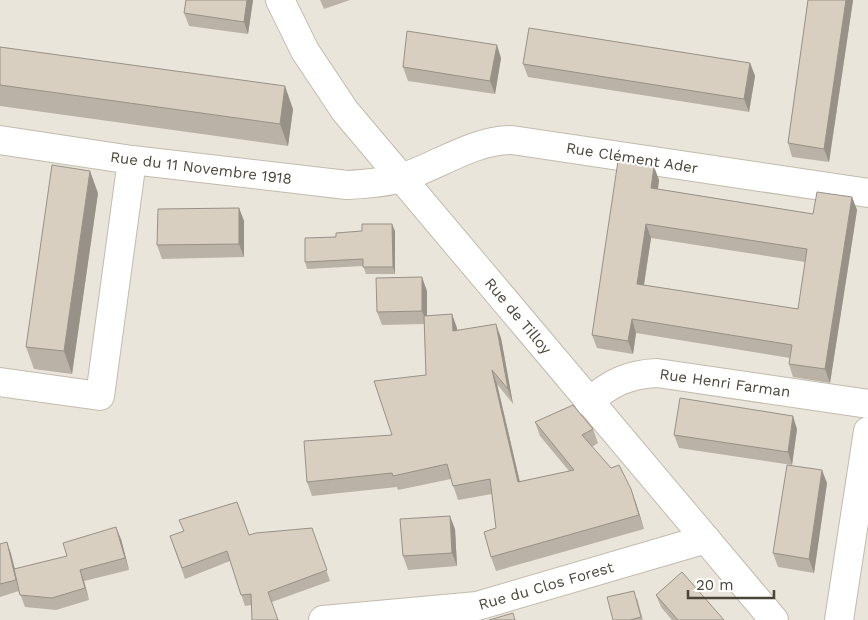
<svg xmlns="http://www.w3.org/2000/svg" width="868" height="620" viewBox="0 0 868 620" font-family="'Work Sans',sans-serif">
<style>
.residential{fill:#eae5da}
.lines{fill:none;stroke-linecap:round;stroke-linejoin:round}
.minor-casing{stroke:#c2bbae;stroke-width:30}
.minor{stroke:#fff;stroke-width:28}
.wall{fill:#bab2a6;fill-rule:evenodd}
.shaded-wall{fill:#979187}
.building{fill:#d8cfc1;stroke:#979187;fill-rule:evenodd}
.labels{text-anchor:middle;stroke-width:4;stroke-linejoin:round;paint-order:stroke}
.street-label{font-size:15px;fill:#4b4439;stroke:#fff}
</style>
<rect width="100%" height="100%" fill="#f6f3ec"/>
<rect class="residential" x="0" y="0" width="868" height="620"/>
<g class="lines">
<g class="minor-casing">
<g id="minor">
<polyline points="280,0 305,51 345,111 774,620"/>
<path d="M 0,140 L 132,160 L 347,185 C 365,184 384,183 401,178 C 438,166 473,140 512,140 L 868,193"/>
<polyline points="0,382 100,396 132,160"/>
<path d="M 589,402 C 610,383 629,374 657,373 L 868,404"/>
<polyline points="323,620 477,606 706,539"/>
<polyline points="839,620 868,431"/>
</g>
</g>
<use href="#minor" class="minor"/>
</g>
<g class="wall">
<polygon points="186,0 253,0 248,34 189,26 184,13"/>
<polygon points="320,0 350,0 324,9"/>
<polygon points="808,0 853,0 829,162 792,157 788,143"/>
<polygon points="0,47 293,109 288,146 0,106"/>
<polygon points="501,58 495,94 408,81 403,67"/>
<polygon points="750,63 755,76 749,112 528,77 523,64"/>
<path d="M 654,167 L 659,180 L 658,189 L 813,214 L 852,197 L 857,210 L 830,383 L 793,377 L 789,364 L 790,358 L 636,333 L 633,354 L 597,348 L 592,335 ZM 651,238 L 805,262 L 798,309 L 644,285 Z"/>
<polygon points="98,193 72,374 34,369 26,347"/>
<polygon points="239,208 244,221 244,257 162,259 157,245"/>
<polygon points="395,231 395,274 366,274 363,266 307,269 305,262 336,237"/>
<polygon points="427,291 427,316 452,314 457,330 501,338 513,404 497,384 520,482 569,471 540,436 535,422 593,429 598,443 592,447 636,503 644,529 496,571 491,557 496,528 492,494 458,500 451,479 398,490 397,487 312,496 307,482 392,435 426,375 424,324 382,325 377,312"/>
<polygon points="797,429 792,465 679,448 674,435"/>
<polygon points="827,483 814,573 778,567 773,553"/>
<polygon points="312,528 330,581 272,602 245,606 230,561 185,579 170,536 249,535"/>
<polygon points="455,529 457,566 408,570 403,556"/>
<polygon points="121,539 129,570 84,581 89,600 56,610 25,607 19,591 0,597 0,544 7,542 11,554 15,569 67,556"/>
<polygon points="656,595 724,620 672,620 661,607"/>
<polygon points="637,598 643,620 613,620"/>
</g>
<g class="shaded-wall">
<polygon points="247,0 253,0 248,34 244,22"/>
<polygon points="846,0 853,0 829,162 824,149"/>
<polygon points="497,45 501,58 495,94 490,81"/>
<polygon points="750,63 755,76 749,112 744,99"/>
<polygon points="285,86 293,109 288,146 280,124"/>
<polygon points="654,167 659,180 656,201 651,188"/>
<polygon points="90,171 98,193 72,374 64,351"/>
<polygon points="852,197 857,210 830,383 825,369"/>
<polygon points="239,208 244,221 244,257 239,244"/>
<polygon points="392,224 395,231 395,274 393,267"/>
<polygon points="646,224 651,238 642,297 637,284"/>
<polygon points="422,277 427,291 427,324 422,311"/>
<polygon points="452,314 457,328 458,345 453,331"/>
<polygon points="632,319 636,333 633,354 628,341"/>
<polygon points="496,324 501,338 513,404 508,389"/>
<polygon points="492,370 497,384 523,496 518,482"/>
<polygon points="793,416 797,429 792,465 788,452"/>
<polygon points="822,470 827,483 814,573 809,559"/>
<polygon points="631,489 636,503 644,529 639,515"/>
<polygon points="450,516 455,529 457,566 452,553"/>
<polygon points="116,527 121,539 129,570 125,558"/>
<polygon points="7,542 11,554 20,591 16,580"/>
<polygon points="80,570 84,581 89,600 85,588"/>
</g>
<g class="building">
<polygon points="186,0 247,0 244,22 184,13"/>
<polygon points="808,0 846,0 824,149 788,143"/>
<polygon points="529,28 750,63 744,99 523,64"/>
<polygon points="407,31 497,45 490,81 403,67"/>
<polygon points="0,47 285,86 280,124 0,85"/>
<path d="M 618,161 L 654,167 L 651,188 L 813,214 L 817,192 L 852,197 L 825,369 L 789,364 L 792,345 L 632,319 L 628,341 L 592,335 ZM 646,224 L 807,249 L 798,309 L 637,284 Z"/>
<polygon points="52,165 90,171 64,351 26,347"/>
<polygon points="239,208 239,244 157,245 158,209"/>
<polygon points="362,224 392,224 393,267 363,267 363,259 305,262 305,238 336,237 336,233 362,231"/>
<polygon points="422,277 422,311 377,312 376,278"/>
<polygon points="452,314 453,331 496,324 508,389 492,370 518,482 574,470 535,422 573,405 593,429 582,435 611,468 619,465 631,489 639,515 491,557 484,532 496,528 490,479 453,486 447,464 393,476 392,473 307,482 304,441 392,435 374,381 426,375 424,316"/>
<polygon points="680,398 793,416 788,452 674,435"/>
<polygon points="787,465 822,470 809,559 773,553"/>
<polygon points="237,502 249,535 256,533 312,528 327,570 268,592 278,620 252,620 251,594 241,595 227,551 182,568 170,536 184,531 179,520"/>
<polygon points="450,516 452,553 403,556 400,519"/>
<polygon points="116,527 125,558 80,570 85,588 52,598 20,595 14,569 67,556 63,543"/>
<polygon points="7,542 16,580 0,584 0,544"/>
<polygon points="682,572 724,620 678,620 656,595"/>
<polygon points="634,591 641,617 630,620 613,620 607,597"/>
<polygon points="513,613 515,620 489,620"/>
</g>
<g class="labels">
<g class="street-label">
<text transform="translate(632 158) rotate(9)" y="5">Rue Clément Ader</text>
<text transform="translate(201 168) rotate(7)" y="5">Rue du 11 Novembre 1918</text>
<text transform="translate(518 316) rotate(50)" y="5">Rue de Tilloy</text>
<text transform="translate(725 383) rotate(8)" y="5">Rue Henri Farman</text>
<text transform="translate(546 586) rotate(-16)" y="5">Rue du Clos Forest</text>
</g>
</g>
<path d="M688 590v8h86v-8" fill="none" stroke="#4b4439" stroke-width="2.5"/>
<text x="696" y="590" font-size="15" fill="#4b4439" stroke="#ffffff" stroke-width="4" paint-order="stroke">20 m</text>
</svg>
